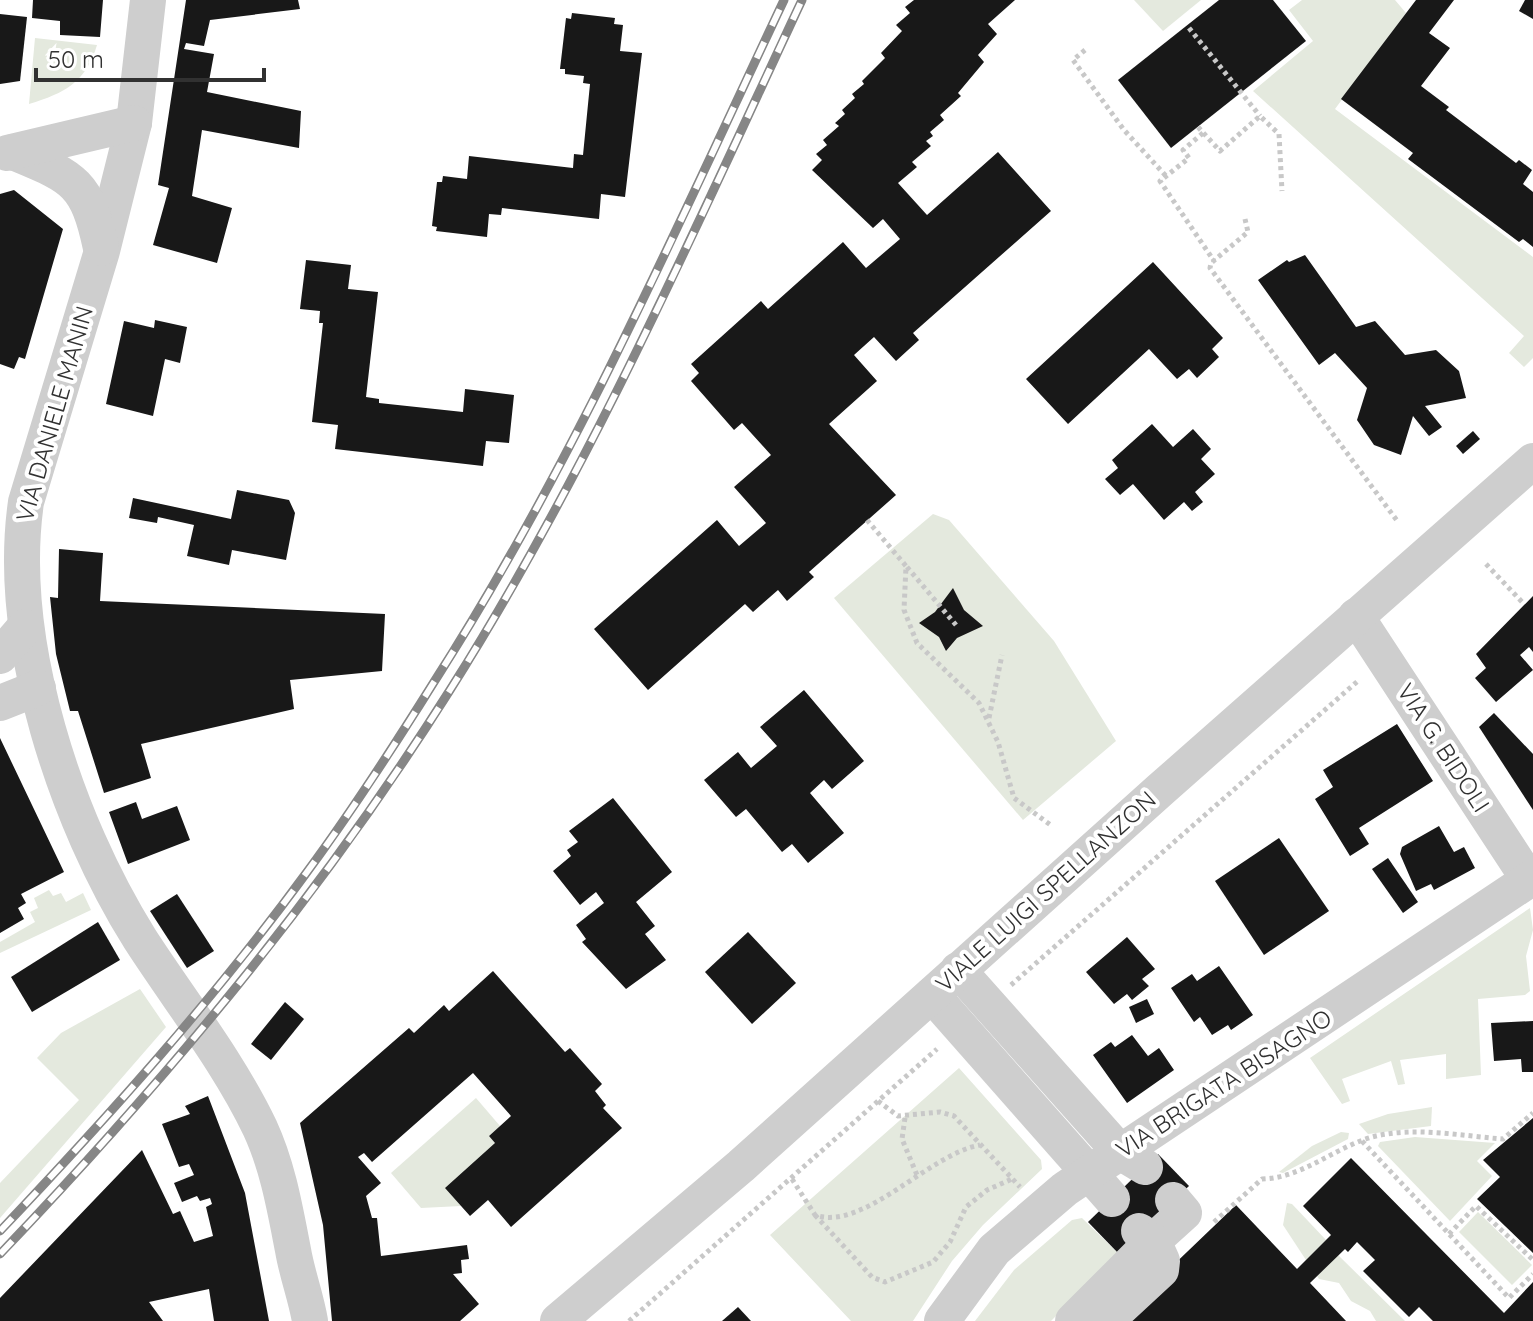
<svg xmlns="http://www.w3.org/2000/svg" width="1533" height="1321" viewBox="0 0 1533 1321" font-family="Quicksand,sans-serif">
<style>
.green{fill:#e4e9de}
.building{fill:#181818}
.lines{fill:none;stroke-linecap:round;stroke-linejoin:round}
.path{stroke:#c8c8c8;stroke-width:5;stroke-dasharray:4 4;stroke-linecap:butt}
.minor{stroke:#cecece;stroke-width:36}
.rail-casing{stroke:#868686;stroke-width:9}
.rail{stroke:#fff;stroke-width:6;stroke-dasharray:18;stroke-linecap:butt}
.labels{text-anchor:middle;stroke-width:8;stroke-linejoin:round;paint-order:stroke}
.street-label{font-size:24px;fill:#313131;stroke:#fff}
</style>
<rect width="100%" height="100%" fill="#fff"/>
<g class="green">
<polygon points="1134,0 1201,0 1163,31"/>
<polygon points="1302,0 1395,0 1406,13 1335,109 1533,257 1533,358 1524,367 1509,353 1524,336 1253,91 1313,41 1289,10"/>
<path d="M 35,38 L 97,45 C 86,82 65,93 29,104 Z"/>
<polygon points="933,514 949,520 1054,641 1116,741 1023,820 834,598"/>
<polygon points="49,890 53,896 61,893 66,902 83,893 91,910 0,953 0,942 35,922 30,912 38,908 34,898"/>
<polygon points="1530,908 1533,930 1526,956 1530,991 1525,995 1478,999 1481,1075 1446,1079 1446,1054 1400,1060 1405,1084 1398,1085 1391,1061 1342,1079 1350,1101 1342,1104 1310,1058"/>
<polygon points="140,989 166,1027 0,1218 0,1183 79,1100 37,1058 61,1033"/>
<polygon points="959,1068 1041,1160 1042,1169 983,1225 952,1261 913,1321 851,1321 770,1235"/>
<polygon points="476,1098 500,1126 489,1136 495,1143 461,1206 421,1208 391,1173"/>
<polygon points="1432,1107 1431,1126 1368,1134 1359,1124 1388,1114"/>
<polygon points="1341,1132 1349,1133 1348,1139 1283,1173 1279,1172 1312,1146"/>
<polygon points="1415,1137 1495,1143 1477,1161 1492,1176 1450,1221 1378,1146 1380,1142"/>
<polygon points="1287,1203 1292,1204 1326,1240 1306,1260 1283,1225"/>
<polygon points="1478,1212 1532,1265 1512,1285 1459,1232"/>
<polygon points="1082,1218 1118,1253 1051,1321 975,1321 1014,1270 1072,1220"/>
<polygon points="1338,1255 1405,1321 1376,1321 1370,1311 1351,1301 1339,1283 1319,1279 1317,1276"/>
</g>
<g class="building">
<polygon points="33,0 103,0 100,37 60,35 60,21 32,18"/>
<polygon points="186,0 298,0 300,9 210,20 204,46 186,43 184,49 214,54 207,92 301,111 299,148 202,130 192,196 232,208 217,263 153,245 169,188 158,185"/>
<polygon points="914,0 1015,0 988,24 997,34 978,55 984,62 958,93 961,96 940,115 944,120 930,132 933,136 926,141 931,146 912,162 917,167 898,183 927,215 998,152 1051,211 913,333 919,340 896,361 874,337 854,355 877,381 829,424 896,495 809,572 814,577 787,601 778,590 753,612 745,604 648,690 594,629 717,520 739,546 766,523 734,487 771,455 742,423 734,430 691,381 699,373 691,364 761,301 768,309 843,242 866,268 900,239 883,219 873,228 812,170 822,160 816,154 827,145 823,140 839,126 835,123 845,114 842,110 855,98 852,94 864,84 862,81 885,58 881,53 902,31 896,25 910,13 905,7"/>
<polygon points="1219,0 1273,0 1306,41 1171,148 1118,80"/>
<polygon points="1416,0 1454,0 1429,33 1450,48 1421,86 1449,107 1446,110 1516,163 1519,160 1532,170 1523,184 1533,192 1533,247 1523,239 1519,242 1408,159 1413,153 1341,99"/>
<polygon points="1525,0 1533,0 1533,19 1519,11"/>
<polygon points="572,13 615,18 614,24 623,25 620,51 642,53 625,197 601,194 599,219 502,208 501,215 489,214 487,237 436,231 437,227 432,226 437,182 442,182 443,176 467,179 469,156 573,168 574,154 583,155 590,84 583,83 584,76 565,74 565,69 560,69 566,18 571,19"/>
<polygon points="0,14 27,17 20,81 0,84"/>
<polygon points="14,190 63,229 25,359 19,357 14,369 0,364 0,194"/>
<polygon points="1305,255 1356,327 1375,321 1405,355 1436,350 1459,371 1466,398 1425,406 1442,427 1429,436 1413,416 1401,455 1374,445 1357,420 1367,388 1335,353 1319,365 1258,280 1287,260 1289,262"/>
<polygon points="306,260 351,265 348,289 378,292 366,397 379,399 379,403 463,412 465,389 514,395 509,443 486,441 483,466 335,449 338,425 312,422 323,323 319,323 320,311 300,309"/>
<polygon points="1153,262 1223,338 1212,349 1219,357 1197,378 1189,369 1177,379 1149,349 1068,424 1026,379"/>
<polygon points="155,320 187,327 180,363 165,359 153,416 106,404 124,321 154,328"/>
<polygon points="1152,424 1173,447 1193,429 1211,449 1201,459 1215,474 1195,492 1203,502 1192,511 1184,502 1164,520 1133,484 1120,495 1105,479 1118,468 1112,460"/>
<polygon points="1473,431 1480,439 1463,454 1456,446"/>
<polygon points="237,490 289,500 295,513 286,560 232,550 229,565 187,556 194,525 158,517 157,523 129,518 133,498 231,519"/>
<polygon points="59,549 103,553 100,601 385,614 382,671 290,680 294,709 141,744 151,778 104,793 78,711 70,711 56,654 50,597 58,598"/>
<polygon points="953,588 964,610 983,626 957,638 946,651 939,637 919,623 935,612"/>
<polygon points="1533,596 1533,652 1529,647 1520,655 1533,670 1496,702 1475,678 1486,668 1476,654"/>
<polygon points="804,690 864,761 832,789 824,780 810,793 844,833 808,863 792,844 782,852 746,809 736,817 704,780 738,752 751,768 777,746 760,727"/>
<polygon points="1494,713 1533,754 1533,810 1479,727"/>
<polygon points="1397,724 1433,781 1359,828 1369,844 1350,856 1315,799 1333,787 1323,770"/>
<polygon points="0,738 64,872 21,894 26,903 18,908 24,919 0,933"/>
<polygon points="613,798 672,872 636,902 655,926 645,934 666,960 626,989 582,942 586,939 576,925 604,903 596,892 580,905 553,871 571,856 567,850 578,842 569,831"/>
<polygon points="136,802 142,819 177,806 190,840 128,864 109,812"/>
<polygon points="1439,826 1454,852 1464,847 1475,868 1434,890 1431,884 1416,891 1400,854 1402,847"/>
<polygon points="1279,838 1329,911 1264,955 1215,881"/>
<polygon points="1388,858 1418,902 1403,913 1372,869"/>
<polygon points="177,894 214,951 187,968 150,911"/>
<polygon points="98,922 120,960 32,1012 11,977"/>
<polygon points="748,932 796,983 752,1024 705,972"/>
<polygon points="1127,937 1155,969 1142,979 1149,986 1132,1000 1127,994 1114,1004 1086,972"/>
<polygon points="1219,966 1253,1015 1231,1030 1228,1025 1212,1035 1200,1017 1194,1022 1171,988 1192,974 1197,981"/>
<polygon points="493,971 565,1052 570,1048 602,1084 595,1091 606,1105 603,1108 622,1128 511,1227 488,1200 470,1216 445,1188 495,1143 489,1136 511,1116 473,1073 372,1162 364,1153 358,1157 381,1183 366,1196 372,1218 377,1218 381,1256 467,1245 469,1259 461,1260 462,1273 453,1274 479,1304 460,1321 332,1321 323,1225 300,1123 409,1028 414,1033 444,1005 449,1011"/>
<polygon points="1147,999 1154,1014 1136,1023 1129,1007"/>
<polygon points="285,1002 304,1019 271,1060 251,1044"/>
<polygon points="1533,1021 1533,1072 1522,1072 1521,1059 1494,1061 1491,1023"/>
<polygon points="1132,1035 1148,1056 1159,1048 1174,1070 1127,1103 1093,1055 1111,1042 1115,1047"/>
<polygon points="208,1096 245,1193 269,1321 214,1321 209,1289 149,1302 163,1321 0,1321 0,1298 142,1150 173,1214 180,1211 194,1242 213,1236 206,1207 212,1204 210,1198 200,1201 197,1196 182,1202 174,1183 194,1175 189,1164 179,1167 162,1124 190,1114 185,1106"/>
<polygon points="1533,1118 1533,1253 1477,1199 1500,1177 1483,1160"/>
<polygon points="1158,1154 1189,1186 1118,1253 1088,1222"/>
<polygon points="1351,1158 1504,1313 1533,1282 1533,1321 1433,1321 1419,1307 1409,1317 1363,1271 1375,1260 1357,1242 1348,1252 1345,1249 1310,1283 1346,1321 1115,1321 1236,1205 1297,1269 1331,1235 1303,1206"/>
<polygon points="738,1307 751,1321 722,1321"/>
</g>
<g class="lines">
<g class="path">
<polyline points="1189,28 1260,116"/>
<polyline points="1085,50 1073,60 1124,130 1166,176"/>
<polyline points="1198,127 1220,151 1260,116 1279,134 1282,191"/>
<polyline points="1203,133 1183,150 1189,158 1160,181 1214,261"/>
<polyline points="1245,219 1248,232 1211,263 1210,268 1398,522"/>
<polyline points="867,520 906,566 904,610 917,643 979,703 998,742 1014,798 1052,826"/>
<polyline points="1486,564 1524,604"/>
<polyline points="907,567 956,625"/>
<polyline points="989,718 1002,655"/>
<polyline points="1011,985 1359,680"/>
<polyline points="878,1101 898,1116 940,1112 954,1116 1020,1187"/>
<polyline points="905,1118 902,1139 917,1175"/>
<polyline points="1362,1141 1509,1298 1533,1274"/>
<path d="M 792,1179 L 815,1215 C 863,1232 929,1154 980,1145"/>
<polyline points="815,1215 872,1277 885,1282 933,1262 950,1242 966,1207 987,1190 1012,1179"/>
<path d="M 1214,1222 L 1262,1179 C 1302,1178 1334,1148 1372,1137 C 1413,1126 1462,1136 1503,1139 L 1533,1113"/>
<polyline points="1449,1234 1476,1206 1533,1260"/>
<polyline points="629,1321 937,1049"/>
</g>
<g class="minor">
<path d="M 148,0 L 134,123 L 102,251 L 26,502 C 6,642 66,821 140,939 C 180,1001 228,1061 260,1128 C 278,1167 285,1209 293,1250 C 297,1274 306,1297 310,1321"/>
<path d="M 13,152 C 73,177 87,181 101,248"/>
<polyline points="7,153 134,123"/>
<polyline points="1356,616 1529,880"/>
<polyline points="0,656 25,627"/>
<polyline points="0,703 38,688"/>
<polyline points="958,970 1120,1152 1145,1167"/>
<polyline points="932,995 1112,1199"/>
<polyline points="1139,1231 1153,1241 1184,1213 1173,1200"/>
<polyline points="558,1321 741,1166 1160,790 1533,461"/>
<polyline points="942,1321 994,1250 1065,1189 1533,877"/>
<polyline points="1073,1321 1153,1241 1162,1261 1161,1270 1106,1321"/>
</g>
<g class="rail-casing">
<g id="rail">
<path d="M 0,1231 C 108,1117 215,998 307,872 C 352,811 394,746 434,682 C 572,467 675,231 784,0"/>
<path d="M 0,1254 C 166,1080 321,895 450,690 C 588,472 693,233 802,0"/>
</g>
</g>
<use href="#rail" class="rail"/>
</g>
<g class="labels">
<g class="street-label">
<text transform="translate(55 414) rotate(-74)" y="8">VIA DANIELE MANIN</text>
<text transform="translate(1443 748) rotate(57)" y="8">VIA G. BIDOLI</text>
<text transform="translate(1046 892) rotate(-42)" y="8">VIALE LUIGI SPELLANZON</text>
<text transform="translate(1224 1084) rotate(-33)" y="8">VIA BRIGATA BISAGNO</text>
</g>
</g>
<path d="M36 68v12h228v-12" fill="none" stroke="#313131" stroke-width="4"/>
<text x="48" y="68" font-size="24" fill="#313131" stroke="#ffffff" stroke-width="6" paint-order="stroke">50 m</text>
</svg>
